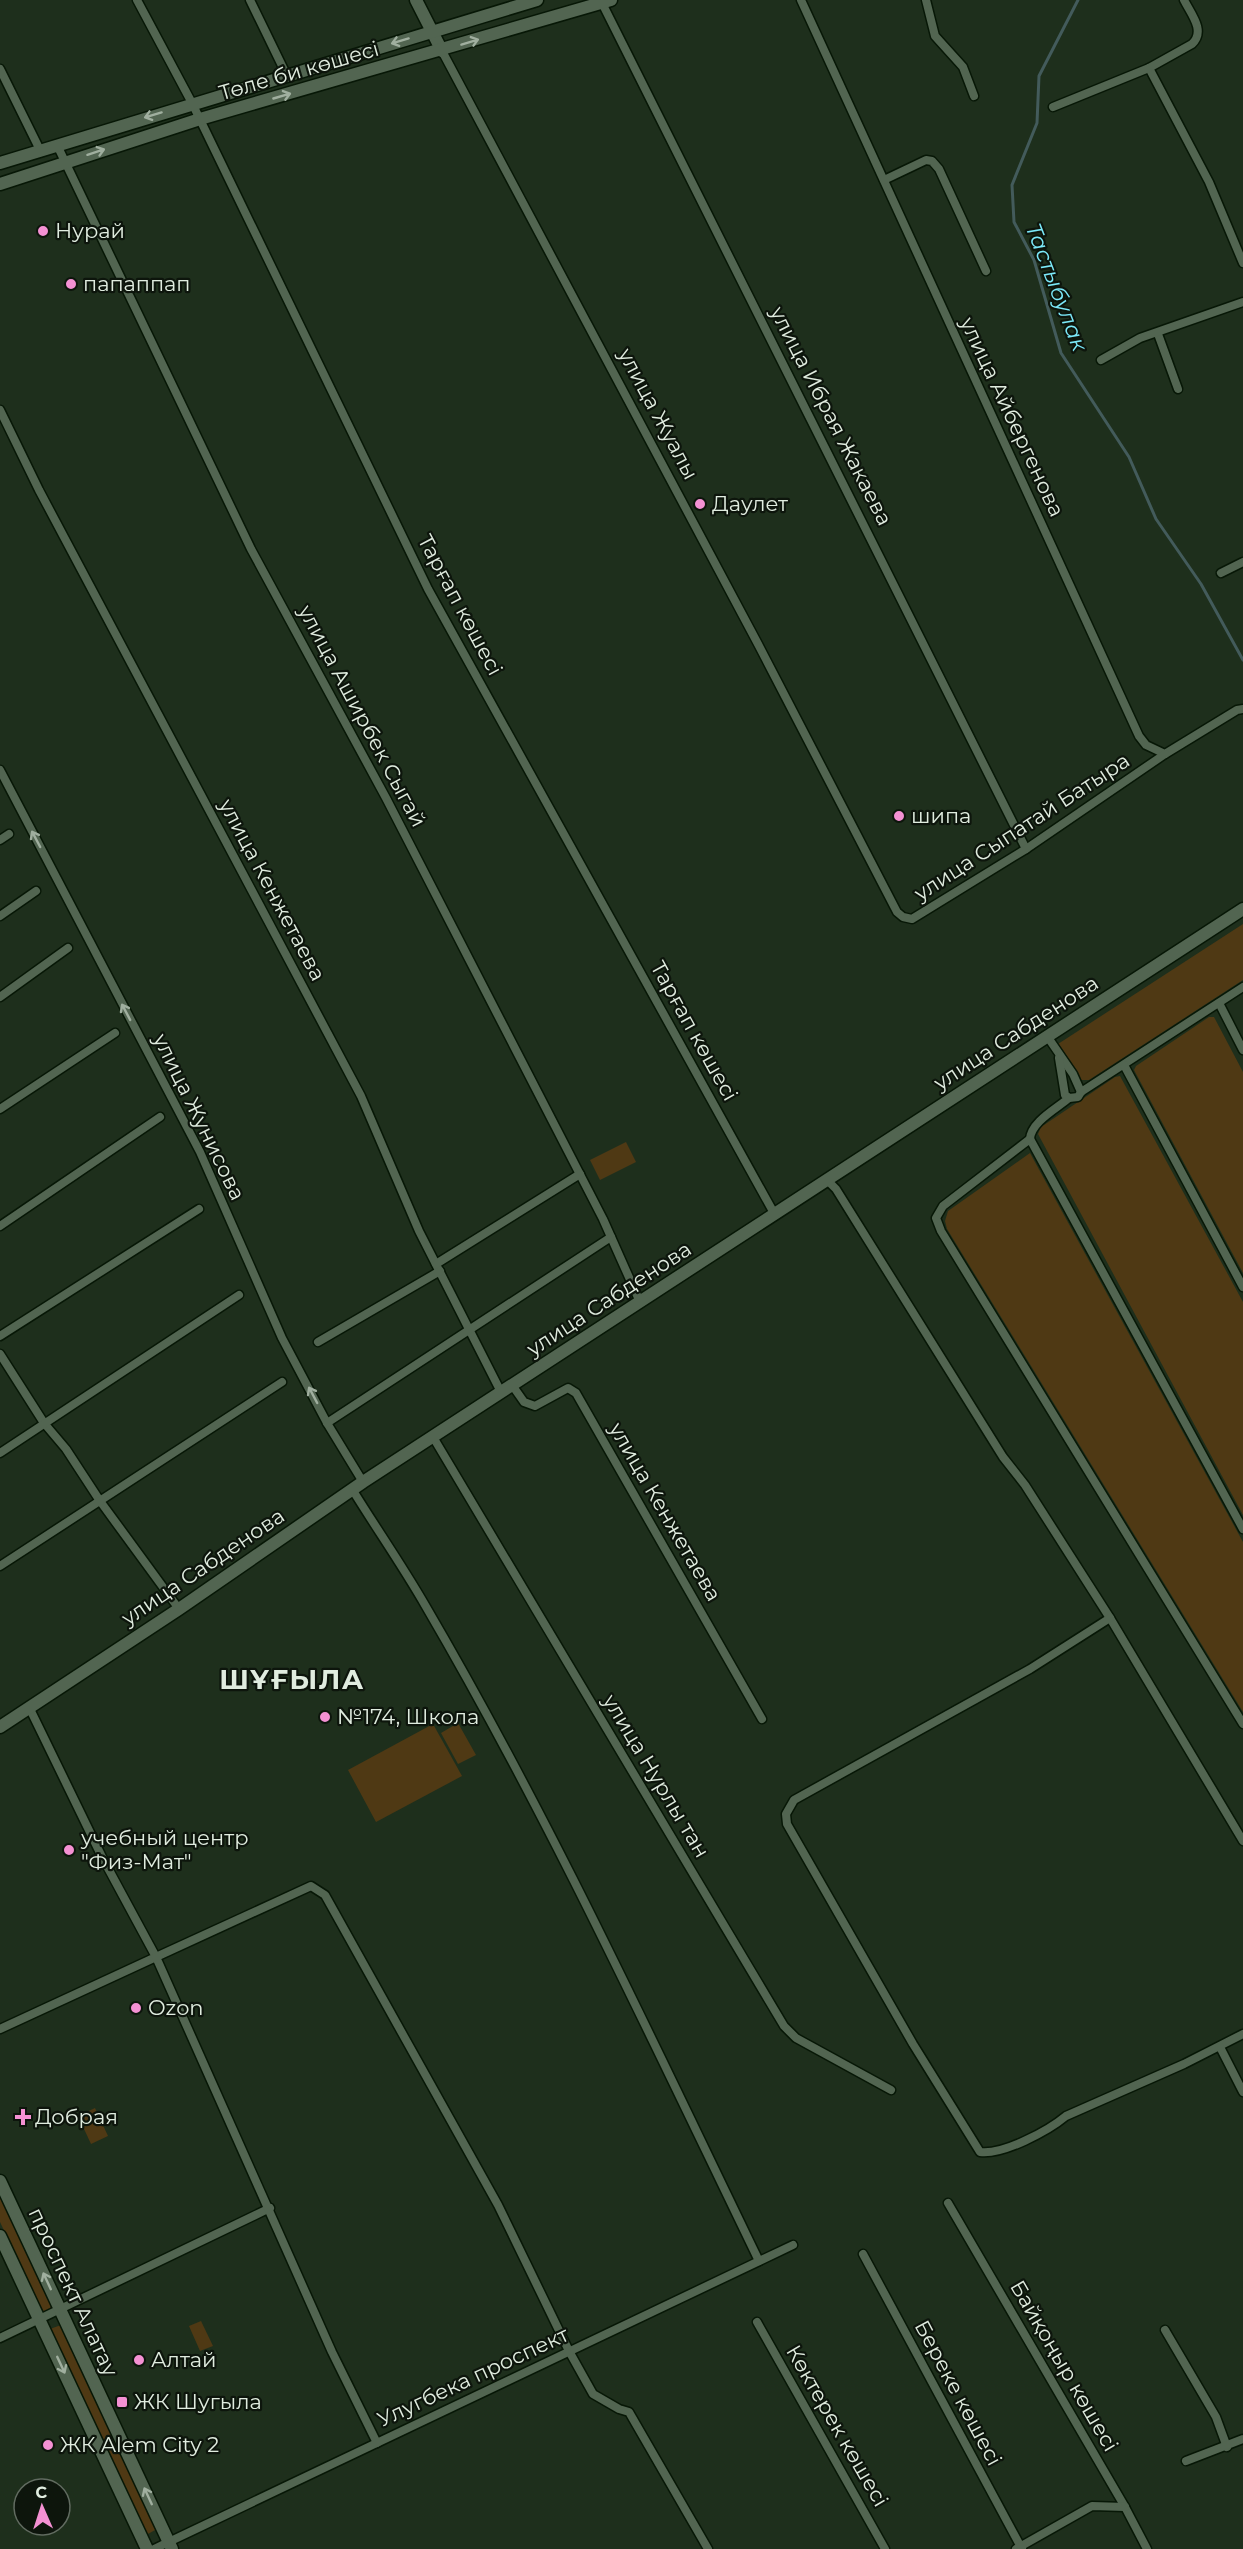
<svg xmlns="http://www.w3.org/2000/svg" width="1243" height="2549" viewBox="0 0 1243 2549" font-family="Montserrat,sans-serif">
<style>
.green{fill:#4f3914}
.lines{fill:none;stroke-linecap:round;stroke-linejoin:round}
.stream{stroke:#435b5b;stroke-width:3}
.street-casing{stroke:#071706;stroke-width:11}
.secondary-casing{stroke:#071706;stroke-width:15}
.street{stroke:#526551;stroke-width:8}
.secondary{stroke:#526551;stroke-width:12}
.oneway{stroke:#a0af9f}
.poi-dot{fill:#f491d3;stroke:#0d150c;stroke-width:2}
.labels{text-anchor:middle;stroke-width:4.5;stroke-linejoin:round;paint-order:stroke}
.street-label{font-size:21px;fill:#e0ecdf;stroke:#0d150c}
.poi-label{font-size:21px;fill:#e0ecdf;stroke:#0d150c;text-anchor:start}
.water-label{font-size:22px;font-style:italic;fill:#7ceafa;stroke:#0d150c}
.district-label{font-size:27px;font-weight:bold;letter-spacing:1.5px;fill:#e0ecdf;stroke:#0d150c}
</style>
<rect width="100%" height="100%" fill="#1e2f1c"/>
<g class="green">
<polygon points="1243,924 1243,980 1089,1080 1081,1080 1058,1044"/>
<polygon points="1209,1017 1214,1017 1243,1072 1243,1273 1134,1070 1136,1066"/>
<polygon points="1120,1076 1243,1302 1243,1515 1038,1134 1041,1127 1115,1077"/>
<polygon points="626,1142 636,1162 600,1180 590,1160"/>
<polygon points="1030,1153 1243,1542 1243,1712 947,1229 945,1221 948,1211"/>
<polygon points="458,1723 476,1755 458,1764 441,1733"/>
<polygon points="433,1724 462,1776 376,1822 348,1770"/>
<polygon points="95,2108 108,2136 91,2144 78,2116"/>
<polygon points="0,2194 51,2304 50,2310 45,2312 41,2309 0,2222"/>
<polygon points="201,2321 213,2346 200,2351 189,2326"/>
<polygon points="61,2325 157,2529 146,2535 50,2329"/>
</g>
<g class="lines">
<polyline class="stream" points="1078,0 1039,76 1037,123 1012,185 1014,222 1034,260 1061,353 1129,457 1156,519 1201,584 1243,660"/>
<g class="street-casing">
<g id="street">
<polyline points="137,0 192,103 428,589 775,1215"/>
<polyline points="250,0 287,76"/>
<polyline points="801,0 1139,736 1146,745 1165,754 1237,710 1243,709"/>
<polyline points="926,0 935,36 963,67 974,96"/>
<polyline points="602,3 1026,849"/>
<polyline points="442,51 758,644 897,912 903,917 912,919 1026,849 1165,754"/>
<polyline points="1149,68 1209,182 1243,263"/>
<polyline points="0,69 40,150"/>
<path d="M 1053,107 L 1149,68 L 1192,44 C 1206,31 1191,14 1184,0"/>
<polyline points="57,145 251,549 386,798 603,1219 640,1302"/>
<polyline points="884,180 926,160 932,161 939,169 986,271"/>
<polyline points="1158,334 1178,389"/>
<polyline points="1101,360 1140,338 1243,302"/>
<polyline points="0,410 39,490 361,1096 419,1231 501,1392"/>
<polyline points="1221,573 1243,562"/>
<polyline points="0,770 200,1152 282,1338 327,1423 363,1482"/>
<polyline points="0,840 9,834"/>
<polyline points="0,916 36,891"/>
<polyline points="0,997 68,948"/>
<polyline points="1219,1003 1243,1050"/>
<polyline points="1047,1036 1073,1074 1081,1092"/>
<polyline points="1059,1058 1065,1095 1069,1098 1078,1097 1081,1092 1243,987"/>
<polyline points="1124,1065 1243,1287"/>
<path d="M 1069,1098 C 1056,1109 1031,1122 1030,1139 L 1243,1529"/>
<polyline points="0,1109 115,1033"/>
<polyline points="1030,1139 943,1206 936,1218 941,1231 1243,1724"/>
<polyline points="828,1181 836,1189 1003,1457 1025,1485 1110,1618 1243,1841"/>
<polyline points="0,1226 160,1117"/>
<polyline points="436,1264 580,1174"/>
<polyline points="0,1336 199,1209"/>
<polyline points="318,1342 440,1271"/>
<polyline points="0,1354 44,1423 66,1449 100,1501 179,1609"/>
<polyline points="512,1385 524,1402 535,1406 568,1388 576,1393 762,1719"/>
<polyline points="327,1423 611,1237"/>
<polyline points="433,1437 784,2026 796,2038 891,2090"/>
<polyline points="0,1453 239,1295"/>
<path d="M 352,1489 C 376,1528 402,1565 425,1605 C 549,1817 652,2040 759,2261"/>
<polyline points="0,1566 282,1382"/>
<path d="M 1110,1618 L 1030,1669 L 794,1800 L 786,1814 L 787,1824 L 913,2044 L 980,2152 C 1003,2155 1048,2131 1066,2116 L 1184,2064 L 1243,2034"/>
<polyline points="0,2029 156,1957 102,1857 29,1707"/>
<polyline points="1220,2047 1243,2092"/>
<polyline points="948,2203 1125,2507 1147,2549"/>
<polyline points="863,2254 1022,2549"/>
<polyline points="757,2322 885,2549"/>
<polyline points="1165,2330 1216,2417 1227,2447"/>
<polyline points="0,2338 270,2208"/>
<polyline points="377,2443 332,2352 156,1957 311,1886 325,1895 498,2205 569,2351 593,2394 619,2409 629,2412 708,2549"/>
<polyline points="1186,2461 1243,2439"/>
<polyline points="154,2549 793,2245"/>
<polyline points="1016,2549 1092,2506 1125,2507"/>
</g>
</g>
<g class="secondary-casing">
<g id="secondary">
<polyline points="416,0 442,51"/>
<polyline points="0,163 537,0"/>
<polyline points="0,184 200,119 611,0"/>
<polyline points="0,1727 179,1609 363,1482 1243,909"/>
<polyline points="0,2181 172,2549"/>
<polyline points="0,2236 147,2549"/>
</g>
</g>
<use href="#street" class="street"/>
<use href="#secondary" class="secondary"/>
</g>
<defs><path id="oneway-shaft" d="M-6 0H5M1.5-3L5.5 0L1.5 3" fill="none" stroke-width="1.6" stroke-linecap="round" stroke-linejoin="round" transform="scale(1.5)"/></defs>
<g class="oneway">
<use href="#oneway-shaft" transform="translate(400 41) rotate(163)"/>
<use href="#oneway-shaft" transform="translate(470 42) rotate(-17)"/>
<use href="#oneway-shaft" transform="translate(282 96) rotate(-16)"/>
<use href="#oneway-shaft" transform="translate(153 115) rotate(163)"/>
<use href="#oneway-shaft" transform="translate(96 152) rotate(-18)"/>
<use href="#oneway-shaft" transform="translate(36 839) rotate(-118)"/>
<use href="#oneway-shaft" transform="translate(126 1012) rotate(-118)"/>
<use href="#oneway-shaft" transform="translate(313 1395) rotate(-118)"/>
<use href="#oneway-shaft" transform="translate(47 2281) rotate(-115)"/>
<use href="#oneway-shaft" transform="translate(61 2365) rotate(65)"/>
<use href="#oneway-shaft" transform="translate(148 2496) rotate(-115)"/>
</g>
<g class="poi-dot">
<circle cx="43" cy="231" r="6"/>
<circle cx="71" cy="284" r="6"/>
<circle cx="700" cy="504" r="6"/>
<circle cx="899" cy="816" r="6"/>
<circle cx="325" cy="1717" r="6"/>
<circle cx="69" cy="1850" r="6"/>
<circle cx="136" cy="2008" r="6"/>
<path d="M20 2108h6v6h6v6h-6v6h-6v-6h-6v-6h6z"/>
<circle cx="139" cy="2360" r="6"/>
<rect x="116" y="2396" width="12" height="12" rx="3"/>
<circle cx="48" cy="2445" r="6"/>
</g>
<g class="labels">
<g class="street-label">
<text transform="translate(299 71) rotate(-16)" y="7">Төле би көшесі</text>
<text transform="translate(658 414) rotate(62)" y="7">улица Жуалы</text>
<text transform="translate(831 416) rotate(63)" y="7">улица Ибрая Жакаева</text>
<text transform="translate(1012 417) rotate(65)" y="7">улица Айбергенова</text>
<text transform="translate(460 605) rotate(62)" y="7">Тарғап көшесі</text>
<text transform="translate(362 716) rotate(62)" y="7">улица Аширбек Сыгай</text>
<text transform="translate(1022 827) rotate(-33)" y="7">улица Сыпатай Батыра</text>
<text transform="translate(272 890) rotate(62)" y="7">улица Кенжетаева</text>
<text transform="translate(694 1031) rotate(61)" y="7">Тарғап көшесі</text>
<text transform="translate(1016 1033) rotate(-33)" y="7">улица Сабденова</text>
<text transform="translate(199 1117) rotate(64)" y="7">улица Жунисова</text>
<text transform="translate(609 1299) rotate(-33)" y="7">улица Сабденова</text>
<text transform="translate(665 1512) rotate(60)" y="7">улица Кенжетаева</text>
<text transform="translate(203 1567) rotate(-34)" y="7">улица Сабденова</text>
<text transform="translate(656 1776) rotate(59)" y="7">улица Нурлы тан</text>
<text transform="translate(73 2292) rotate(65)" y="7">проспект Алатау</text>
<text transform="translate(1064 2366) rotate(60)" y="7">Байқоңыр көшесі</text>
<text transform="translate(473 2377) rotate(-25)" y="7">Улугбека проспект</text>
<text transform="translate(958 2393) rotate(62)" y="7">Береке көшесі</text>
<text transform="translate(837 2426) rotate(60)" y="7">Көктерек көшесі</text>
</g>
<g class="poi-label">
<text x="55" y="238">Нурай</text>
<text x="83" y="291">папаппап</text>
<text x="712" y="511">Даулет</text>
<text x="911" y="823">шипа</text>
<text x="337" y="1724">№174, Школа</text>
<text x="81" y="1845">учебный центр<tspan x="81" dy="24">"Физ-Мат"</tspan></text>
<text x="148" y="2015">Ozon</text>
<text x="35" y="2124">Добрая</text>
<text x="151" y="2367">Алтай</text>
<text x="134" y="2409">ЖК Шугыла</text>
<text x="60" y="2452">ЖК Alem City 2</text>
</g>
<g class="water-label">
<text transform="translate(1057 287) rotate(69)" y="8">Тастыбулак</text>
</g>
<g class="district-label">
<text x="292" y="1689">ШҰҒЫЛА</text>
</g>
</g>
<g transform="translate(42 2507) rotate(357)"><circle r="28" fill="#0d150c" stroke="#616b60" stroke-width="1.5"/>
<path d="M0-4.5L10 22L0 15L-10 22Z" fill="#f491d3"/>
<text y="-9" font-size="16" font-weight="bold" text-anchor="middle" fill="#e0ecdf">С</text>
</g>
</svg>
